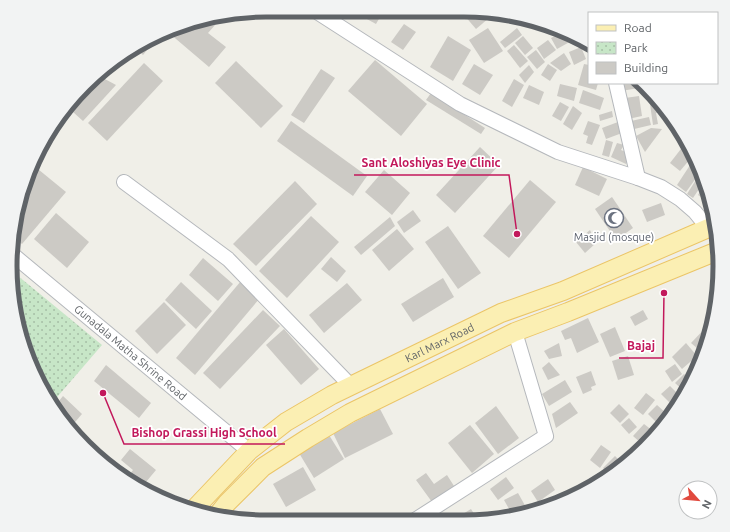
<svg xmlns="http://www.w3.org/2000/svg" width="730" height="532" viewBox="0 0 730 532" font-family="Ubuntu,sans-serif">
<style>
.park{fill:url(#park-dots)}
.building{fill:#cccac5}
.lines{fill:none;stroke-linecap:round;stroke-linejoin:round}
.minor-casing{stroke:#b5b8bc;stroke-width:16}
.major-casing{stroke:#ebc567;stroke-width:20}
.minor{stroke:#fff;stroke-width:14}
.major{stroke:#fbefb3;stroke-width:18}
.labels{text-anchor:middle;stroke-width:3.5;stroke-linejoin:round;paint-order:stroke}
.worship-label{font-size:11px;fill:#5b616d;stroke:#fff}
.street-label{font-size:11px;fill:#5f6367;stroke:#fff}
.rim{fill:none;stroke:#5f6367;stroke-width:5}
.leader{fill:none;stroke:#c2185b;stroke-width:1.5}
.callout-dot{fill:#c2185b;stroke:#fff;stroke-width:1.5}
.callout-label{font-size:12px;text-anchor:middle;font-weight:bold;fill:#c2185b;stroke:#fff;stroke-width:3.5;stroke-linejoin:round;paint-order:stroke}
</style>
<defs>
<pattern id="park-dots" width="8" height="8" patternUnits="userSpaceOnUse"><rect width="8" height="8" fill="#c7e6c7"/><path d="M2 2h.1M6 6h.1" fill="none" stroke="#a5bea5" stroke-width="1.8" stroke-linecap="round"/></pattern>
</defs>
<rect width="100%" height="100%" fill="#f0efe8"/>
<polygon class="park" points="12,271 102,345 52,403 30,364 12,299"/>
<g class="building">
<polygon points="370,10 384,10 376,24 365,18"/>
<polygon points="473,11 483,11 489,18 476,29 464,15"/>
<polygon points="223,16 208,33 226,47 209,67 169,33 200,19"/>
<polygon points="404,24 416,32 403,50 391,42"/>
<polygon points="488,28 503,51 484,63 469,40"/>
<polygon points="517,28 522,35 505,48 500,42"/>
<polygon points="561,33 575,39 557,49 551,38"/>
<polygon points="448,36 471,50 453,81 430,67"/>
<polygon points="523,36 533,48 525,55 515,43"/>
<polygon points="154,39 155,40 143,55 135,48"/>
<polygon points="548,40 556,50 544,59 537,48"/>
<polygon points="514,45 528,61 520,68 507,51"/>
<polygon points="581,47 586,59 574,65 569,52"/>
<polygon points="536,50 545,62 537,69 527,57"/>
<polygon points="564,53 571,64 561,71 550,63"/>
<polygon points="375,60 427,104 401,136 348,91"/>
<polygon points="236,61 283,106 261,128 215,83"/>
<polygon points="144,63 163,81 107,141 88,123"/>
<polygon points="474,64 493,75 480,95 462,84"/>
<polygon points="548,64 557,70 550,81 541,75"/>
<polygon points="584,64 589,65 589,83 598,83 596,90 578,85"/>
<polygon points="529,65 534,72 525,83 519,75"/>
<polygon points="321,69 335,78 304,123 291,115"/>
<polygon points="103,78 116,85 83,121 73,112"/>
<polygon points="514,79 524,85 512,107 502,101"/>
<polygon points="620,83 638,83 639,88 621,91"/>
<polygon points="560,84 577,88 574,101 557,96"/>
<polygon points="529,85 544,92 539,105 523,98"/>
<polygon points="583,90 604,98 600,110 579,103"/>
<polygon points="431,93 485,128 481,134 426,100"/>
<polygon points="639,96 642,116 628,119 625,98"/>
<polygon points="560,102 569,107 561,121 552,116"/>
<polygon points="659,103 664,107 664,112 656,113 658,124 653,125 650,104"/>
<polygon points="573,106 582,113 572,130 563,124"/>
<polygon points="612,111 613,117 600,121 599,115"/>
<polygon points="649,117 651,125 630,130 631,121"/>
<polygon points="291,121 367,176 353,196 277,141"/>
<polygon points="588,121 600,125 592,145 586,143 588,136 583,134"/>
<polygon points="618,122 622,133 606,139 602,128"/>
<polygon points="651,128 662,129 645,152 636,136"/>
<polygon points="606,140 613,142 609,157 602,155"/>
<polygon points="617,143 624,145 621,150 631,154 626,164 611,157"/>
<polygon points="684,145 691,158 680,171 670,163"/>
<polygon points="480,147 499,165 455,213 436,195"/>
<polygon points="692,162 699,174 686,192 677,185"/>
<polygon points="33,165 66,192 22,244 12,236 12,232"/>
<polygon points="583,167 607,179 599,196 575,185"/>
<polygon points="384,170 410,193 392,215 365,192"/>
<polygon points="699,175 703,183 693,198 687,194"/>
<polygon points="530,180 556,202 509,258 483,236"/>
<polygon points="295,181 317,204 256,266 233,244"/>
<polygon points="704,185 708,193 704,199 698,195"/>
<polygon points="612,197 633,228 616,240 595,209"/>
<polygon points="661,203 665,215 647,222 642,210"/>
<polygon points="413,210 421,221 404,233 397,222"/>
<polygon points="56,213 89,242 67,268 34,239"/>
<polygon points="311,216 339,242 287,298 259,271"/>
<polygon points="390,217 395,226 361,255 354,247"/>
<polygon points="448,226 481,273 458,289 425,242"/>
<polygon points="397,229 414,249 389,271 372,250"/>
<polygon points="590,230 596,243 585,253 576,242"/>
<polygon points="331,257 346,271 337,282 321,269"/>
<polygon points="203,258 233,284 218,301 189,275"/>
<polygon points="443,278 454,297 413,322 401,304"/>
<polygon points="241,281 260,298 195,375 176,358"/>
<polygon points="181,282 212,311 196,329 165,300"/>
<polygon points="347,283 362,300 324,333 309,315"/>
<polygon points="164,302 186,325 157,354 135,331"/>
<polygon points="263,310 280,326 220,389 203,373"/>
<polygon points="643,310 648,319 635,326 630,317"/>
<polygon points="588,318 599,342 577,353 571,338 565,340 561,331"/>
<polygon points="710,323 703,344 698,349 691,343"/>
<polygon points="615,327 625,351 610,357 600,334"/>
<polygon points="284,329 319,369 301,385 266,345"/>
<polygon points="559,343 562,356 549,359 544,351"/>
<polygon points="686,343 697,356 682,369 672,357"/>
<polygon points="628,356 634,375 618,380 612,361"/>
<polygon points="549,362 560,375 548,380 542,368"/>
<polygon points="675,364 682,374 672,382 665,371"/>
<polygon points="106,365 151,403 139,418 94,381"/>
<polygon points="591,371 596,385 591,387 592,390 583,394 576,377"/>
<polygon points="684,374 691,380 686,393 675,383"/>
<polygon points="565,380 572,392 549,406 542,394"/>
<polygon points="670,386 680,396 671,404 661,394"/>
<polygon points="646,393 655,400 643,415 634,408"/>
<polygon points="63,396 82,414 69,429 63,422 54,407"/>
<polygon points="570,402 578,413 556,428 552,414"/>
<polygon points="619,404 629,414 620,423 610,413"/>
<polygon points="657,405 667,414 657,423 648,414"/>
<polygon points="496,406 519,438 498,454 475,423"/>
<polygon points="380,409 393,434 345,458 333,433"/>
<polygon points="629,418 637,427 629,434 621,425"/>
<polygon points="644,424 653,431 642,444 633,436"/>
<polygon points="470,425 494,454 472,473 448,443"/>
<polygon points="329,435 344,459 314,478 299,453"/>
<polygon points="639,444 640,446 628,460 625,456"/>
<polygon points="601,445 611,452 600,468 590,460"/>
<polygon points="130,449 156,470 141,488 127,478 133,470 121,460"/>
<polygon points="615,456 624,465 620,469 610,475 603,468"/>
<polygon points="303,467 316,490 286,507 273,484"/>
<polygon points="426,473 434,484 447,475 454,486 432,502 416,480"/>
<polygon points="598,473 603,479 587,488 584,486"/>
<polygon points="506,477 514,488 498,500 490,489"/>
<polygon points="548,479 555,490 538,502 531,491"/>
<polygon points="577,487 581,492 564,501"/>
<polygon points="518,493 527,509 513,516 504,500"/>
<polygon points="471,509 478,520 453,520"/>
<polygon points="245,512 255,521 249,521 233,517 237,513"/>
</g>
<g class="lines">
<g class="minor-casing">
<g id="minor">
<polyline points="314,10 460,104 558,152 638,178 661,187 680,199 695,212 708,228"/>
<polyline points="616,83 638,178"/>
<polyline points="124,182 228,259 351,386"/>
<path id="s1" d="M 12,254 L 249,451"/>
<polyline points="415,520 546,436 515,332"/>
</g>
</g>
<g class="major-casing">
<g id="major">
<path id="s2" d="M 196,507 L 249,451 L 286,422 L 332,395 L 501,313 L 563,291 L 713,226"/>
<polyline points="219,513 227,503 263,467 308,438 350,413 515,332 568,312 715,252"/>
</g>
</g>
<use href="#minor" class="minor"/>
<use href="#major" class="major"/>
</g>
<defs>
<g id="mosque-ring" transform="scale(1)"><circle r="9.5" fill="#fff" stroke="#6b7280" stroke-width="1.5"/><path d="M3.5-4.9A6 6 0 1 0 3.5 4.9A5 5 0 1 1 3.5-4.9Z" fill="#6b7280"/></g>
</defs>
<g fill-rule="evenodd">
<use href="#mosque-ring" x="614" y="218"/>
</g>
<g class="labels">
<g class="worship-label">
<text x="614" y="241">Masjid (mosque)</text>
</g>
<g class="street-label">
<text dy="4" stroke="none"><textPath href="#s2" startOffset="297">Karl Marx Road</textPath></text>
<text dy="4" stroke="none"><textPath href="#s1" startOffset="154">Gunadala Matha Shrine Road</textPath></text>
</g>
</g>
<path d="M0 0H730V532H0ZM266 17H464A249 249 0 0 1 713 266V266A249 249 0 0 1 464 515H266A249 249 0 0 1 17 266V266A249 249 0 0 1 266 17Z" fill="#f2f3f3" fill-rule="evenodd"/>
<path class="rim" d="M266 17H464A249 249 0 0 1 713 266V266A249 249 0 0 1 464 515H266A249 249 0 0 1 17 266V266A249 249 0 0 1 266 17Z"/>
<path class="leader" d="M517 234L509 175H354M664 293L663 358H619M103 393L124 444H285"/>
<g class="callout-dot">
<circle cx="517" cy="234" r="4"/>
<circle cx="664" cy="293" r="4"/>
<circle cx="103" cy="393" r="4"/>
</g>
<g class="callout-label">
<text x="431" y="167">Sant Aloshiyas Eye Clinic</text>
<text x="641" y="350">Bajaj</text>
<text x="204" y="437">Bishop Grassi High School</text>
</g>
<rect x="588" y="12" width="130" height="72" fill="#ffffff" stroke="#bfc1c2"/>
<rect x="596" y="25" width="20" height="6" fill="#fbefb3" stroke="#bfc1c2"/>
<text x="624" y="32" font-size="12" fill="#5f6367">Road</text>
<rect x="596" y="42" width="20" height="12" fill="url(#park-dots)" stroke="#bfc1c2"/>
<text x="624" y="52" font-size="12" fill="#5f6367">Park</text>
<rect x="596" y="62" width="20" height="12" fill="#cccac5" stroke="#bfc1c2"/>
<text x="624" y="72" font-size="12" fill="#5f6367">Building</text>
<g transform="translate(698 500) rotate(117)"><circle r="19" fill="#ffffff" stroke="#bfc1c2"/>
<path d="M0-3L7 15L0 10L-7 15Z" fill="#e1493e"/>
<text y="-6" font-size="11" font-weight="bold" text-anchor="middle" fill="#5f6367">N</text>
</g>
</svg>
